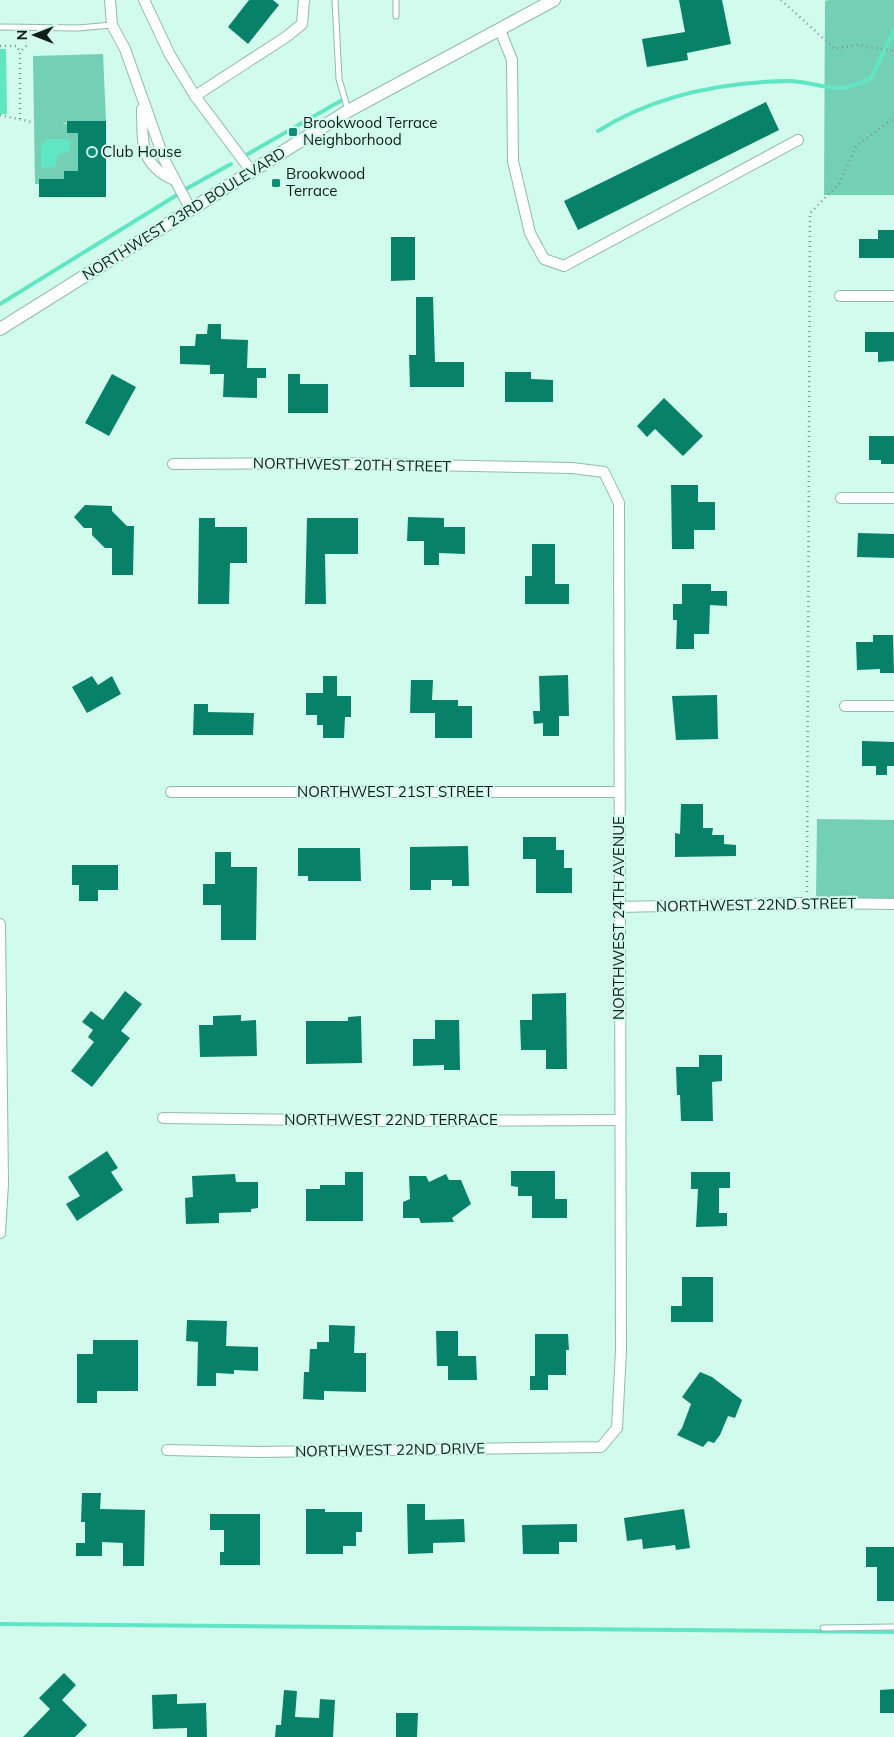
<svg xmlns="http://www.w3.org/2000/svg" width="894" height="1737" viewBox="0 0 894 1737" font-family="Mulish,sans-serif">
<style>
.green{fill:#74d0b5}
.water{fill:#61e6c3}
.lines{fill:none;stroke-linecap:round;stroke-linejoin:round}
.stream{stroke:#61e6c3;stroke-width:4}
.building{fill:#078168}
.service-casing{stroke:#92baad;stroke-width:7}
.minor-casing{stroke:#92baad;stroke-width:12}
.tertiary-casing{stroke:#92baad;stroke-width:14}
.path{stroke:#7a988e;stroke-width:2.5;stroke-dasharray:1 4;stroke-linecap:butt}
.service{stroke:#fff;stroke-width:5}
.minor{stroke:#fff;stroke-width:10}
.tertiary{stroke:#fff;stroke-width:12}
.poi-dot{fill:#0f8d73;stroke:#d1fbec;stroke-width:2}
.labels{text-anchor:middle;stroke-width:4;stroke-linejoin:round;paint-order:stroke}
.poi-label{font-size:15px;fill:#0e1d19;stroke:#d1fbec;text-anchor:start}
.street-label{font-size:15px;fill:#0e1d19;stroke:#d1fbec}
</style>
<rect width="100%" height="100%" fill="#d1fbec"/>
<g class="green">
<polygon points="828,0 894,0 894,195 824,195 825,1"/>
<polygon points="103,54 106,121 63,123 67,124 67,133 78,133 78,171 64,171 64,179 39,179 39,184 35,184 33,56"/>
<polygon points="817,819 894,820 894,900 816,899"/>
</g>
<g class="water">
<polygon points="0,49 6,49 7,114 0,114"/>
<polygon points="48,139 67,139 70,140 70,151 58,154 55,167 41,168 41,145"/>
</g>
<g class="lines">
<g class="stream">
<path d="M 598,131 C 655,95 723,82 789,81 C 806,81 822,88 838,88 C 848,89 862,82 871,78 L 894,31"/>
<polyline points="248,154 344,99"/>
<polyline points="184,190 231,164"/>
<polyline points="0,304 177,195"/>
<polyline points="0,1624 894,1632"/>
</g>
</g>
<g class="building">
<polygon points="249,0 273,0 279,5 248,44 228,27"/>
<polygon points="679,0 722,0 731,44 687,53 688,60 647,67 642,39 685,32"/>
<polygon points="766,102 779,130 578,230 564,201"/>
<polygon points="67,121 106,121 106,197 39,197 39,179 64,179 64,171 78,171 78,133 67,133"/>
<polygon points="878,230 894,230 894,258 859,258 859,239 878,239"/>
<polygon points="391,237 415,237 415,280 391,281"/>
<polygon points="416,297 433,297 435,362 464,362 464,387 410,387 409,355 416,355"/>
<polygon points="208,324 221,324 221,339 248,340 247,368 266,368 266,378 257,378 257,398 223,397 224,374 210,374 210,365 180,364 180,346 195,346 196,334 207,334"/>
<polygon points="865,332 894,332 894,361 878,362 878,352 865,352"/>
<polygon points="505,372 531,372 531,379 553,380 553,402 505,402"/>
<polygon points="112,374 136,387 109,436 85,423"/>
<polygon points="288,374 300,374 300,384 328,384 328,413 288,413"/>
<polygon points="664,398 703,436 683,456 655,429 647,437 637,426"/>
<polygon points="869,436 894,436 894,464 881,464 881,460 869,460"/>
<polygon points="671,485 698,485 698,502 715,502 715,530 694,530 694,549 672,549"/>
<polygon points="85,505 112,506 112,511 127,526 134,526 133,575 112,575 112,548 105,548 92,535 92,528 84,528 74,517"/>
<polygon points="408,517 444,518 444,527 465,527 465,554 439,553 439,565 424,565 424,541 407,541"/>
<polygon points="199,518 215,518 215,527 247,527 247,563 230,563 229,604 198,604"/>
<polygon points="307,518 358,518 358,554 325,554 326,604 305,604"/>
<polygon points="858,533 894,534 894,558 857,557"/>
<polygon points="532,544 555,544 555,584 569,584 569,604 525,604 525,576 532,576"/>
<polygon points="682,584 711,584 711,591 727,591 727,606 710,605 709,634 694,634 694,649 676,649 677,620 673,620 673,604 682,604"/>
<polygon points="873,635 893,635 894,673 880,673 880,669 857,670 856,642 873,642"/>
<polygon points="568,675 569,716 559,716 559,736 543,736 543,723 534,724 533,711 540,711 539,676"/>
<polygon points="92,676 98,685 112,676 121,694 87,713 72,687"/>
<polygon points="323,676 337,676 337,696 351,696 351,717 345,717 344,738 323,738 323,725 317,725 317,715 306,715 306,693 323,693"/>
<polygon points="411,680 433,680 432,700 458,700 458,706 472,706 472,738 435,738 435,713 410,713"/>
<polygon points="717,695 718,739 676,740 672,696"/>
<polygon points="194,704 208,704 208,712 254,713 253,735 193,735"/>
<polygon points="862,741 894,742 894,766 887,766 887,775 876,775 876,766 862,766"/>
<polygon points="681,804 703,804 703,828 713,828 712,835 724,835 724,844 736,845 736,856 675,857 675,833 680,834"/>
<polygon points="523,837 556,837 556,850 564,850 564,868 572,868 572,893 536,893 536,859 523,859"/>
<polygon points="468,846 469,886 452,886 452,880 431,880 431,890 410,890 410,847"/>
<polygon points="298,848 360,848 361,881 308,881 308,876 298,876"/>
<polygon points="215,852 231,852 231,867 257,867 256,940 221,940 221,905 203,905 203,884 215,884"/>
<polygon points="72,865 118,865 118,890 98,890 98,901 79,901 79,885 72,885"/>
<polygon points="125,991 142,1004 121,1031 130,1038 92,1087 71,1071 94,1042 88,1037 93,1030 82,1022 91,1011 103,1020"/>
<polygon points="566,993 567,1069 546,1069 546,1050 521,1050 520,1020 532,1020 532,994"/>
<polygon points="241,1015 241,1021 256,1020 257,1056 200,1057 199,1025 213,1025 213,1016"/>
<polygon points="361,1016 362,1063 306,1064 306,1021 348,1021 348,1017"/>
<polygon points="435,1020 459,1020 460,1070 444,1070 444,1065 413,1066 413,1039 435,1039"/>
<polygon points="699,1055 722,1055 722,1081 712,1082 713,1121 681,1121 680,1095 677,1095 676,1067 699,1067"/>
<polygon points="107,1151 118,1168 111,1172 123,1190 77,1221 66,1204 80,1196 68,1177"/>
<polygon points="511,1171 555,1171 555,1199 567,1199 567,1218 532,1218 532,1196 518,1196 518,1187 511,1186"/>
<polygon points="345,1172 363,1172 363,1221 306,1221 306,1189 320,1189 320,1185 345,1185"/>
<polygon points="691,1172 730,1172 730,1188 719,1188 719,1213 727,1213 727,1226 696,1227 698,1189 691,1189"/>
<polygon points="235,1174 236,1182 258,1182 258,1208 251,1209 251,1212 219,1213 219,1223 186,1224 185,1198 193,1197 192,1176"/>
<polygon points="446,1174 449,1180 461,1180 471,1204 452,1218 454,1222 421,1223 419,1218 403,1218 403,1202 410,1199 409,1176 426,1176 429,1182"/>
<polygon points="682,1277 713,1277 713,1322 671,1322 671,1306 682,1306"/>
<polygon points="187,1320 227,1321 226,1346 258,1347 258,1371 234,1370 234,1374 216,1373 216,1386 197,1386 198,1342 186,1341"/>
<polygon points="329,1325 355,1326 354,1353 366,1353 366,1392 324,1391 324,1400 303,1399 304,1372 309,1372 310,1349 317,1349 317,1342 329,1342"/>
<polygon points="436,1331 458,1331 458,1356 476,1356 477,1380 448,1380 448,1366 437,1366"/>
<polygon points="535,1334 568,1334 569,1350 566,1350 566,1375 548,1375 548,1390 530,1390 530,1376 535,1376"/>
<polygon points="93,1340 138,1340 138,1391 97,1391 97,1403 77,1403 77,1354 93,1354"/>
<polygon points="700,1372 712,1377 742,1400 735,1418 728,1416 720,1435 714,1443 708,1441 703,1447 677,1435 682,1428 691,1404 682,1397"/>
<polygon points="82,1493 101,1493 100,1509 145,1510 144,1566 123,1566 123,1543 102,1542 102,1556 76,1556 76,1543 85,1543 85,1522 81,1522"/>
<polygon points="407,1504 425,1504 425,1520 464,1519 465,1542 433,1543 433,1553 408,1554"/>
<polygon points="306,1509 325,1509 325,1512 362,1512 362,1532 356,1532 356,1546 343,1546 343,1554 306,1554"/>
<polygon points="684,1509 690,1548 676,1550 675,1545 643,1549 642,1539 627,1541 624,1518"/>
<polygon points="210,1514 260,1514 260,1565 220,1565 220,1552 224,1552 224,1530 210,1530"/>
<polygon points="577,1524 577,1542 559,1542 559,1554 523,1554 522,1525"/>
<polygon points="866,1547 894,1547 894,1601 877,1601 877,1567 866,1567"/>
<polygon points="64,1673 76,1685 62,1700 87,1725 75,1737 23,1737 50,1709 39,1698"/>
<polygon points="894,1689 894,1713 880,1713 880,1690"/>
<polygon points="284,1690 297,1691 295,1717 319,1718 320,1699 335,1700 333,1737 275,1737 276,1725 281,1725"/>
<polygon points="177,1694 177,1704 206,1703 207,1737 187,1737 187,1728 153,1729 152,1695"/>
<polygon points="396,1713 418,1713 417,1737 396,1737"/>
</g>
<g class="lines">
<g class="service-casing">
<g id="service">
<polyline points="335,0 339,79 348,110"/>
<polyline points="396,0 396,16"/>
<polyline points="0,27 78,28 112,25"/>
<polyline points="823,1628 894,1627"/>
</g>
</g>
<g class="minor-casing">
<g id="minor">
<polyline points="110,0 112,25 125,49 164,159 191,210"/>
<polyline points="144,0 170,55 195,96 252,172"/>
<polyline points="500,30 512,60 513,161 530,233 544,259 564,266 798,140"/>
<polyline points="195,96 286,37 302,24 304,0"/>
<path d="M 142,109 C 143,143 139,164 174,180"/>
<polyline points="840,296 894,296"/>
<polyline points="841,498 894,498"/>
<polyline points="845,706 894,706"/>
<polyline points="171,792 619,792"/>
<polyline points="619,907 802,903 894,904"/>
<polyline points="0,924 3,1184 0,1233"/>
<polyline points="163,1118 393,1121 619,1120"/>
<polyline points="167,1450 260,1452 601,1447 617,1428 621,1350 619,503 604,472 572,468 330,463 173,464"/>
</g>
</g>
<g class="tertiary-casing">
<polyline id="tertiary" points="0,329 348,111 554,0"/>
</g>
<g class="path">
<polyline points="781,0 835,49 857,45 894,51"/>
<polyline points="0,46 17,46 20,52"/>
<polyline points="0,115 32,122"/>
<polyline points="20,119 20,52 28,44"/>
<polyline points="807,892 810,213 839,184 857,145 894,118"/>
</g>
<use href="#service" class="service"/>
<use href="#minor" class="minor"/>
<use href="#tertiary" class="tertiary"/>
</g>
<g class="poi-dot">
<rect x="288" y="127" width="10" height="10" rx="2.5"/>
<circle cx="92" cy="152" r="5"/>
<rect x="271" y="178" width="10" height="10" rx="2.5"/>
</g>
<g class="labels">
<g class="poi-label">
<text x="303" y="128">Brookwood Terrace<tspan x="303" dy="17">Neighborhood</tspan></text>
<text x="102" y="157">Club House</text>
<text x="286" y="179">Brookwood<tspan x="286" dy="17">Terrace</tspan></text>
</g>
<g class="street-label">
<text transform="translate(184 214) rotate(-32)" y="5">NORTHWEST 23RD BOULEVARD</text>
<text transform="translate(352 465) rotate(1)" y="5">NORTHWEST 20TH STREET</text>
<text x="395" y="797">NORTHWEST 21ST STREET</text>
<text transform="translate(756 905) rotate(-1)" y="5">NORTHWEST 22ND STREET</text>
<text transform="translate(619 918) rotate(-90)" y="5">NORTHWEST 24TH AVENUE</text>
<text x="391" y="1125">NORTHWEST 22ND TERRACE</text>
<text transform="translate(390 1450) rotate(-1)" y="5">NORTHWEST 22ND DRIVE</text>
</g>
</g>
<g transform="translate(35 35) rotate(270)" stroke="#d1fbec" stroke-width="4" paint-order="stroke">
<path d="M0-4L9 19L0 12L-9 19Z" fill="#0e1d19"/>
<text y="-8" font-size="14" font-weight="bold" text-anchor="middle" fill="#0e1d19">N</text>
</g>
</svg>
